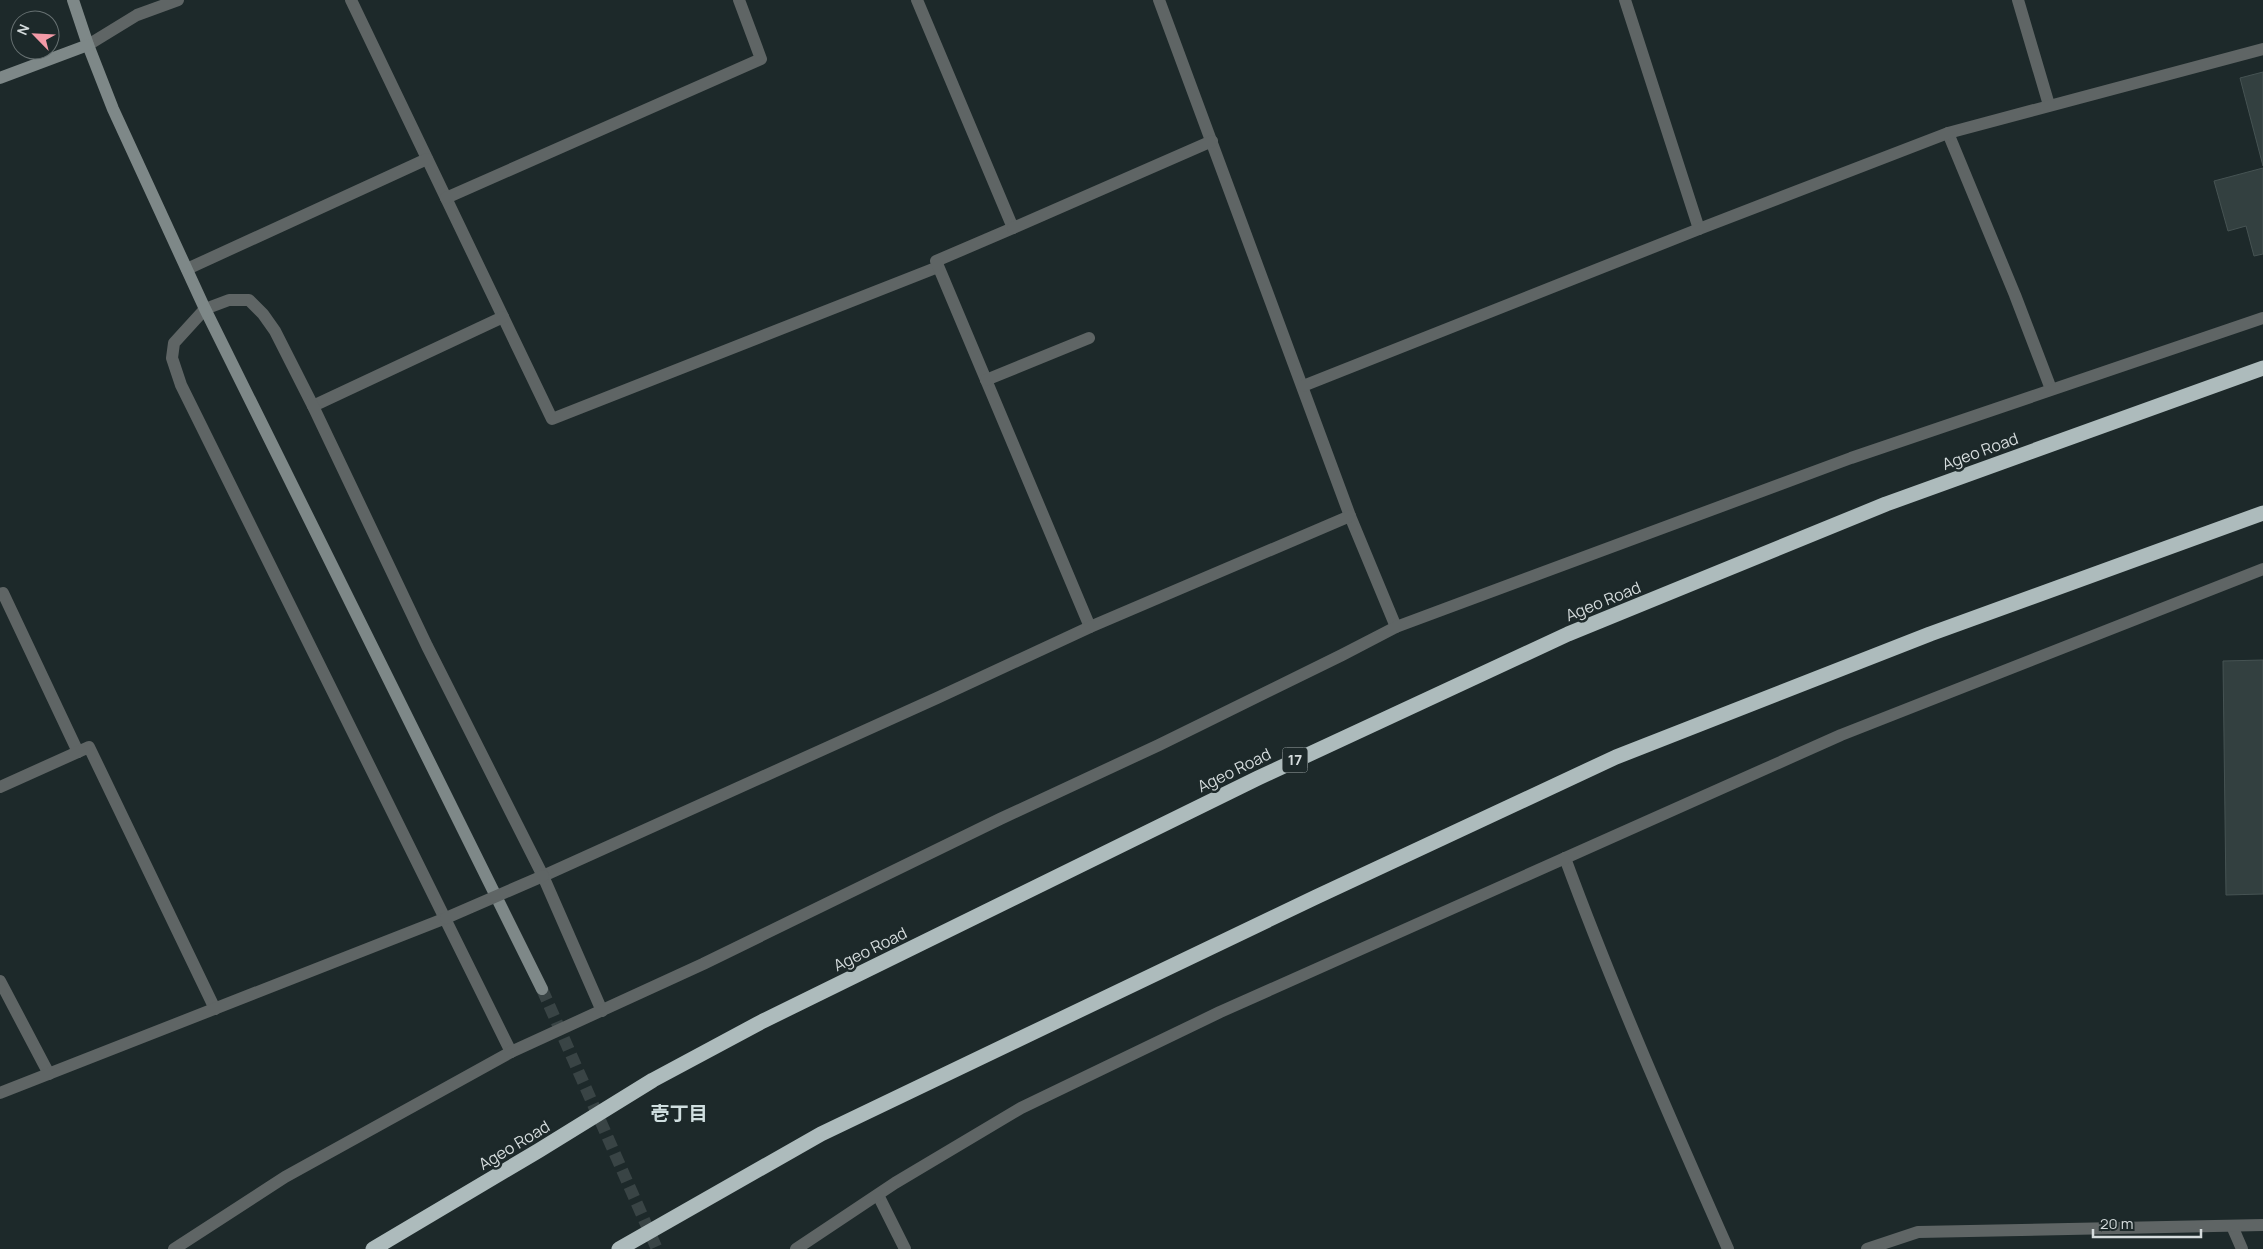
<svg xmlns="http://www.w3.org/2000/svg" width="2263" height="1249" viewBox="0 0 2263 1249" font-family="Manrope,'Noto Sans JP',sans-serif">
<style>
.building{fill:#334040;stroke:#465353}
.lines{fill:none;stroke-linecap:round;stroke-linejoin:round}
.secondary-tunnel{stroke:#394445;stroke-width:12;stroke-dasharray:12 6;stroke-linecap:butt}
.street{stroke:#5f6565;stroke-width:12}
.secondary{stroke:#7e8888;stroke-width:12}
.highway{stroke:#adbbbc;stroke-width:15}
.street-bridge{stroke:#5f6565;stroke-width:12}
.labels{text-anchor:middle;stroke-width:5;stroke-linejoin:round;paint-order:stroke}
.shield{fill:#1d292a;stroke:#9ea6a7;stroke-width:1}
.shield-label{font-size:15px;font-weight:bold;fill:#d5dcdd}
.street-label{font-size:16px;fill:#d5dcdd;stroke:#1d292a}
.quarter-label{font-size:19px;font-weight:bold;fill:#d0dfe0;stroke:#1d292a}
</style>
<rect width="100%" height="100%" fill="#1d292a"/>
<g class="building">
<polygon points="2263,72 2263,166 2240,78"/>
<polygon points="2263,168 2263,254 2254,256 2246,226 2228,231 2214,181"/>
<polygon points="2263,660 2263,894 2226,895 2223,661"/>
</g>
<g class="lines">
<polyline class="secondary-tunnel" points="542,989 657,1249"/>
<g class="street">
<polyline points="351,0 552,419 938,267"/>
<polyline points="917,0 1013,228 936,261 1090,627"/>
<polyline points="1159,0 1350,516 1396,627"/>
<polyline points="1625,0 1699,229"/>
<polyline points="2018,0 2049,105"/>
<polyline points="88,45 137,15 178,0"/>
<polyline points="1948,133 2015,295 2051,389"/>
<polyline points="446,198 761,59 739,0"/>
<polyline points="1013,228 1212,141"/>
<polyline points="187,269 427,159"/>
<polyline points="986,380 1089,338"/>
<polyline points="1303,386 1699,229 1948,133 2263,49"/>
<polyline points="313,406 503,317"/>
<polyline points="3,593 78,752"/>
<polyline points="0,787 89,747 215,1009"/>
<path d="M 1565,858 C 1614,991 1671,1120 1728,1249"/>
<polyline points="543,876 937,698 1090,627 1350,516"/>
<polyline points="0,981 49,1074"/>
<polyline points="511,1052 181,385 172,358 174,343 205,309 229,300 249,300 263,314 275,331 313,406 427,646 543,876 602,1011"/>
<polyline points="0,1093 446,918"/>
<polyline points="878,1195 905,1249"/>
<polyline points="2232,1226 2242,1249"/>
<polyline points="174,1249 285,1177 511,1052 703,964 1000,819 1159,745 1342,655 1396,627 1851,458 2263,318"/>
<polyline points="796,1249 895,1183 1021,1108 1220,1012 1841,735 2263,569"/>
<polyline points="1867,1249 1918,1232 2263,1225"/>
</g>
<g class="secondary">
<polyline points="73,0 88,45 113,109 205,309 542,989"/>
<polyline points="0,78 88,45"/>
</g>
<g class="highway">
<polyline points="373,1249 538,1151 653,1080 763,1021 1258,778 1568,634 1886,504 2263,368"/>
<polyline points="619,1249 821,1134 1316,897 1616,757 1930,634 2263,513"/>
</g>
<polyline class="street-bridge" points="446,918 543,876"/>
</g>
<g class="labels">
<rect class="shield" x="1282.5" y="747.5" width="25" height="25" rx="4"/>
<g class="shield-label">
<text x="1295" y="765">17</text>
</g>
<g class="street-label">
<text transform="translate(1980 451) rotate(-20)" y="6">Ageo Road</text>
<text transform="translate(1603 601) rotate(-22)" y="6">Ageo Road</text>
<text transform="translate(1234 770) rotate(-26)" y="6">Ageo Road</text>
<text transform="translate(870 949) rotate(-26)" y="6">Ageo Road</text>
<text transform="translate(514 1145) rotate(-31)" y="6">Ageo Road</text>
</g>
<g class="quarter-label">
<text x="679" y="1120">壱丁目</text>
</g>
</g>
<g transform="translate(35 35) rotate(294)"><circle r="24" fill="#1d292a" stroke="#677172"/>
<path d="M0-4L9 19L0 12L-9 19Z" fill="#f39aa7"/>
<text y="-8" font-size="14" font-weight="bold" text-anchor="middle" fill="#d5dcdd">N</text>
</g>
<path d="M2093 1229v8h108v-8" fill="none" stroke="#d5dcdd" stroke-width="2.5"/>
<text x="2100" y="1229" font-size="15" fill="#d5dcdd" stroke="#1d292a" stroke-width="4" paint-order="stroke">20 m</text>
</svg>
